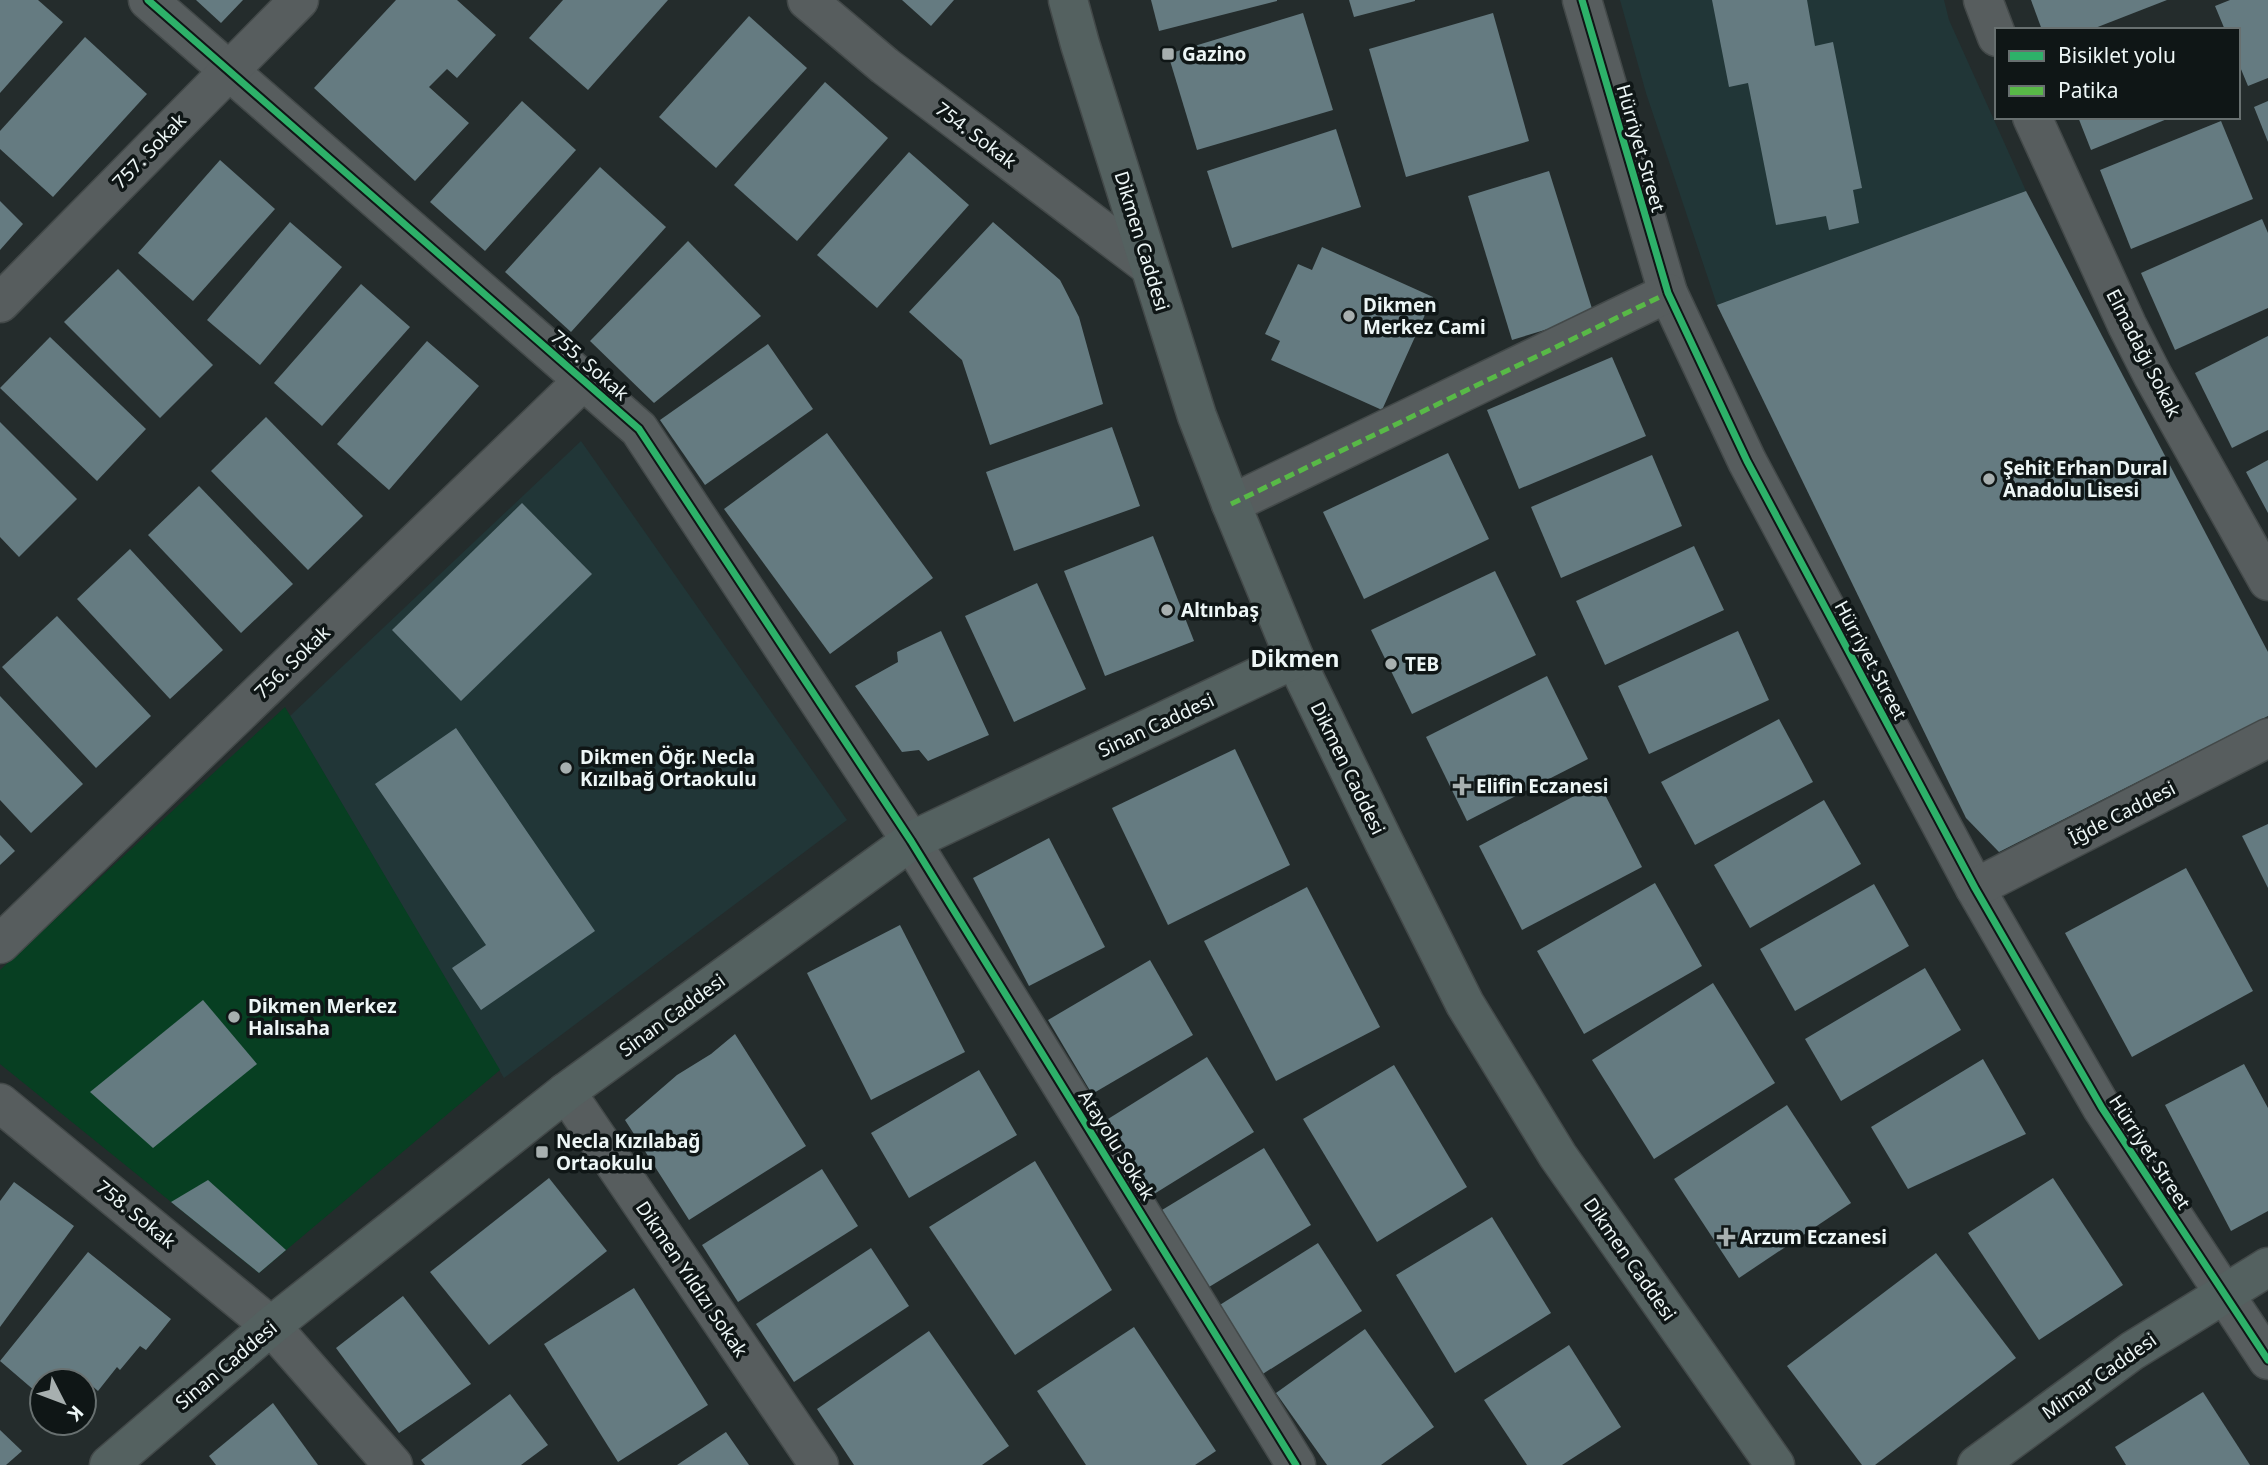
<svg xmlns="http://www.w3.org/2000/svg" width="2268" height="1465" viewBox="0 0 2268 1465" font-family="'Noto Sans',sans-serif">
<style>
.built{fill:#213637}
.grass{fill:#073f22}
.building{fill:#657b81}
.lines{fill:none;stroke-linecap:round;stroke-linejoin:round}
.minor-casing{stroke:#434949;stroke-width:41}
.major-casing{stroke:#434949;stroke-width:41}
.minor{stroke:#575d5e;stroke-width:38}
.major{stroke:#546160;stroke-width:38}
.quiet{stroke:#58b947;stroke-width:5;stroke-dasharray:10 5;stroke-linecap:butt}
.cycleway-casing{stroke:#0f1616;stroke-width:11}
.cycleway{stroke:#2db169;stroke-width:7}
.poi-dot{fill:#a7afaf;stroke:#0f1616;stroke-width:2.5}
.labels{text-anchor:middle;stroke-width:7;stroke-linejoin:round;paint-order:stroke}
.poi-label{font-size:19px;font-weight:bold;fill:#edf6f6;stroke:#0f1616;text-anchor:start}
.street-label{font-size:19px;fill:#edf6f6;stroke:#0f1616}
.quarter-label{font-size:23px;font-weight:bold;fill:#edf6f6;stroke:#0f1616}
</style>
<rect width="100%" height="100%" fill="#242c2c"/>
<g class="built">
<polygon points="1620,0 1944,0 1949,20 2026,191 1717,305 1646,93"/>
<polygon points="581,441 847,820 504,1078 290,716"/>
</g>
<polygon class="grass" points="285,707 500,1070 259,1273 0,1064 0,970"/>
<g class="building">
<polygon points="0,0 38,0 63,22 0,93"/>
<polygon points="196,0 243,0 221,23"/>
<polygon points="396,0 457,0 496,35 457,78 447,69 429,87 469,123 415,181 314,88"/>
<polygon points="563,0 668,0 588,90 529,38"/>
<polygon points="902,0 954,0 931,26"/>
<polygon points="1151,0 1277,0 1277,1 1159,31"/>
<polygon points="1349,0 1415,0 1415,1 1354,17"/>
<polygon points="1712,0 1807,0 1815,46 1833,42 1862,188 1853,190 1859,223 1829,230 1826,216 1776,225 1748,83 1729,87"/>
<polygon points="2031,0 2167,0 2090,30 2042,30"/>
<polygon points="2230,0 2268,0 2268,78 2248,86 2238,62 2238,30 2225,30 2215,6"/>
<polygon points="1303,13 1333,110 1197,150 1168,54"/>
<polygon points="1493,13 1529,141 1406,177 1369,49"/>
<polygon points="749,16 807,68 716,168 659,117"/>
<polygon points="85,37 147,94 53,197 0,149 0,131"/>
<polygon points="825,82 888,138 797,241 734,185"/>
<polygon points="522,101 576,150 485,251 430,202"/>
<polygon points="2268,101 2268,142 2254,107"/>
<polygon points="2078,117 2172,117 2091,150"/>
<polygon points="2221,121 2253,199 2131,249 2100,170"/>
<polygon points="1336,129 1361,207 1232,248 1207,171"/>
<polygon points="909,152 969,205 877,308 817,255"/>
<polygon points="220,160 275,209 193,301 138,253"/>
<polygon points="600,167 666,227 571,332 505,272"/>
<polygon points="1549,171 1594,315 1512,340 1468,196"/>
<polygon points="2026,191 2268,652 2268,716 1999,852 1966,818 1717,305"/>
<polygon points="0,201 23,224 0,250"/>
<polygon points="2262,219 2268,233 2268,308 2175,350 2141,273"/>
<polygon points="290,222 342,267 260,365 207,320"/>
<polygon points="993,222 1060,280 1079,317 1103,404 990,445 962,360 909,312"/>
<polygon points="688,241 761,316 654,403 590,341"/>
<polygon points="1322,247 1433,297 1382,410 1271,360 1280,341 1265,334 1298,264 1312,270"/>
<polygon points="118,269 213,365 160,418 64,322"/>
<polygon points="361,284 410,327 322,426 274,383"/>
<polygon points="2268,336 2268,430 2232,448 2195,373"/>
<polygon points="50,337 146,429 97,481 0,388"/>
<polygon points="427,341 479,386 389,490 337,444"/>
<polygon points="768,344 813,409 705,485 660,420"/>
<polygon points="1612,357 1646,436 1519,489 1487,410"/>
<polygon points="266,417 363,516 308,570 211,471"/>
<polygon points="0,422 77,499 19,557 0,537"/>
<polygon points="1112,427 1140,506 1014,551 986,472"/>
<polygon points="827,433 933,578 830,654 724,509"/>
<polygon points="1448,453 1489,539 1364,599 1323,512"/>
<polygon points="1652,455 1682,526 1561,578 1531,507"/>
<polygon points="2268,460 2268,513 2246,472"/>
<polygon points="199,486 293,584 241,633 148,535"/>
<polygon points="522,503 592,574 461,701 392,630"/>
<polygon points="1153,536 1194,641 1105,676 1064,571"/>
<polygon points="1694,546 1724,610 1605,665 1576,601"/>
<polygon points="130,549 223,650 170,699 77,599"/>
<polygon points="1495,571 1536,655 1412,714 1371,630"/>
<polygon points="1037,583 1086,689 1014,722 965,616"/>
<polygon points="57,616 151,716 96,768 2,667"/>
<polygon points="941,631 989,735 928,761 919,750 902,752 855,686 898,662 897,652"/>
<polygon points="1738,631 1769,700 1649,754 1618,686"/>
<polygon points="1547,676 1588,759 1467,821 1426,737"/>
<polygon points="0,696 83,784 31,833 0,800"/>
<polygon points="1779,719 1813,782 1695,845 1661,782"/>
<polygon points="456,728 595,931 481,1010 452,968 486,945 375,784"/>
<polygon points="1235,749 1290,865 1168,925 1112,808"/>
<polygon points="1599,783 1642,867 1522,930 1479,846"/>
<polygon points="1824,800 1861,864 1750,928 1714,865"/>
<polygon points="2268,824 2268,888 2242,836"/>
<polygon points="0,835 15,851 0,865"/>
<polygon points="1049,838 1105,947 1029,986 973,878"/>
<polygon points="2186,868 2253,991 2132,1057 2065,933"/>
<polygon points="1655,883 1702,966 1584,1034 1537,951"/>
<polygon points="1874,884 1909,946 1795,1011 1760,949"/>
<polygon points="1307,887 1380,1027 1276,1081 1204,941"/>
<polygon points="900,925 965,1052 871,1100 807,973"/>
<polygon points="1150,960 1193,1035 1092,1094 1048,1020"/>
<polygon points="1925,968 1961,1030 1841,1101 1805,1039"/>
<polygon points="1713,983 1775,1083 1654,1159 1592,1060"/>
<polygon points="203,1000 257,1064 153,1148 90,1092"/>
<polygon points="735,1034 806,1146 689,1220 625,1120 677,1075 711,1054"/>
<polygon points="1207,1057 1254,1132 1146,1199 1100,1124"/>
<polygon points="1983,1059 2026,1134 1908,1189 1871,1127"/>
<polygon points="2244,1064 2268,1108 2268,1211 2231,1231 2165,1105"/>
<polygon points="1394,1065 1467,1187 1377,1242 1303,1119"/>
<polygon points="979,1070 1017,1135 909,1198 871,1133"/>
<polygon points="1787,1105 1851,1203 1739,1278 1674,1179"/>
<polygon points="1264,1148 1311,1225 1209,1287 1162,1210"/>
<polygon points="1035,1161 1112,1290 1015,1355 929,1227"/>
<polygon points="822,1169 858,1226 738,1302 702,1245"/>
<polygon points="549,1178 607,1251 489,1345 430,1272"/>
<polygon points="2053,1178 2123,1285 2039,1340 1968,1233"/>
<polygon points="208,1180 286,1250 259,1273 171,1202"/>
<polygon points="14,1182 74,1226 0,1327 0,1201"/>
<polygon points="1492,1217 1551,1313 1455,1373 1396,1275"/>
<polygon points="1318,1243 1362,1311 1258,1377 1215,1308"/>
<polygon points="871,1248 909,1306 794,1382 756,1324"/>
<polygon points="88,1252 171,1319 146,1350 140,1346 120,1370 117,1367 98,1391 90,1384 84,1391 84,1381 42,1381 42,1397 0,1361"/>
<polygon points="1936,1253 2016,1358 1875,1465 1862,1465 1787,1366"/>
<polygon points="634,1288 708,1405 618,1462 544,1344"/>
<polygon points="403,1296 471,1384 399,1433 336,1348"/>
<polygon points="1134,1327 1216,1451 1195,1465 1086,1465 1037,1391"/>
<polygon points="1365,1329 1434,1427 1381,1465 1327,1465 1276,1393"/>
<polygon points="929,1331 1009,1446 982,1465 854,1465 817,1409"/>
<polygon points="1569,1345 1621,1427 1562,1465 1527,1465 1484,1400"/>
<polygon points="2203,1392 2250,1465 2126,1465 2115,1447"/>
<polygon points="510,1394 548,1445 521,1465 425,1465 421,1460"/>
<polygon points="273,1403 318,1465 216,1465 209,1456"/>
<polygon points="0,1430 22,1451 6,1465 0,1465"/>
<polygon points="726,1432 749,1465 677,1465"/>
</g>
<g class="lines">
<g class="minor-casing">
<g id="minor">
<polyline points="148,0 639,429 911,841 1296,1465"/>
<polyline points="807,0 885,66 1149,266"/>
<polyline points="1582,0 1668,293 1747,461 1975,888 2102,1108 2268,1360"/>
<polyline points="1983,0 1997,37"/>
<polyline points="2032,117 2127,325 2153,376 2268,581"/>
<polyline points="0,303 299,0"/>
<polyline points="1231,504 1668,293"/>
<polyline points="1975,888 2268,738"/>
<polyline points="0,944 584,380"/>
<polyline points="566,1092 819,1465"/>
<polyline points="0,1103 271,1326 393,1465"/>
</g>
</g>
<g class="major-casing">
<g id="major">
<polyline points="1068,0 1080,44 1197,416 1231,504 1295,659 1384,842 1465,1004 1558,1156 1775,1465"/>
<polyline points="109,1465 271,1326 566,1092 911,841 1295,659"/>
<polyline points="1977,1465 2132,1351 2268,1267"/>
</g>
</g>
<use href="#minor" class="minor"/>
<use href="#major" class="major"/>
<polyline class="quiet" points="1231,504 1668,293"/>
<g class="cycleway-casing">
<g id="cycleway">
<polyline points="148,0 639,429 911,841 1296,1465"/>
<polyline points="1582,0 1668,293 1747,461 1975,888 2102,1108 2268,1360"/>
</g>
</g>
<use href="#cycleway" class="cycleway"/>
</g>
<g class="poi-dot">
<rect x="1161" y="47" width="14" height="14" rx="3.5"/>
<circle cx="1349" cy="316" r="7"/>
<circle cx="1989" cy="479" r="7"/>
<circle cx="1167" cy="610" r="7"/>
<circle cx="1391" cy="664" r="7"/>
<circle cx="566" cy="768" r="7"/>
<path d="M1458.5 775.5h7v7h7v7h-7v7h-7v-7h-7v-7h7z"/>
<circle cx="234" cy="1017" r="7"/>
<rect x="535" y="1145" width="14" height="14" rx="3.5"/>
<path d="M1722.5 1226.5h7v7h7v7h-7v7h-7v-7h-7v-7h7z"/>
</g>
<g class="labels">
<g class="poi-label">
<text x="1182" y="61">Gazino</text>
<text x="1363" y="312">Dikmen<tspan x="1363" dy="22">Merkez Cami</tspan></text>
<text x="2003" y="475">Şehit Erhan Dural<tspan x="2003" dy="22">Anadolu Lisesi</tspan></text>
<text x="1181" y="617">Altınbaş</text>
<text x="1405" y="671">TEB</text>
<text x="580" y="764">Dikmen Öğr. Necla<tspan x="580" dy="22">Kızılbağ Ortaokulu</tspan></text>
<text x="1476" y="793">Elifin Eczanesi</text>
<text x="248" y="1013">Dikmen Merkez<tspan x="248" dy="22">Halısaha</tspan></text>
<text x="556" y="1148">Necla Kızılabağ<tspan x="556" dy="22">Ortaokulu</tspan></text>
<text x="1740" y="1244">Arzum Eczanesi</text>
</g>
<g class="street-label">
<text transform="translate(976 135) rotate(37)" y="7">754. Sokak</text>
<text transform="translate(1641 148) rotate(74)" y="7">Hürriyet Street</text>
<text transform="translate(149 151) rotate(-46)" y="7">757. Sokak</text>
<text transform="translate(1142 241) rotate(73)" y="7">Dikmen Caddesi</text>
<text transform="translate(2144 353) rotate(63)" y="7">Elmadağı Sokak</text>
<text transform="translate(590 365) rotate(41)" y="7">755. Sokak</text>
<text transform="translate(1871 660) rotate(62)" y="7">Hürriyet Street</text>
<text transform="translate(292 662) rotate(-44)" y="7">756. Sokak</text>
<text transform="translate(1156 725) rotate(-25)" y="7">Sinan Caddesi</text>
<text transform="translate(1348 768) rotate(64)" y="7">Dikmen Caddesi</text>
<text transform="translate(2122 813) rotate(-27)" y="7">İğde Caddesi</text>
<text transform="translate(672 1015) rotate(-36)" y="7">Sinan Caddesi</text>
<text transform="translate(1117 1145) rotate(58)" y="7">Atayolu Sokak</text>
<text transform="translate(2150 1152) rotate(57)" y="7">Hürriyet Street</text>
<text transform="translate(136 1214) rotate(39)" y="7">758. Sokak</text>
<text transform="translate(1630 1259) rotate(55)" y="7">Dikmen Caddesi</text>
<text transform="translate(692 1279) rotate(56)" y="7">Dikmen Yıldızı Sokak</text>
<text transform="translate(226 1365) rotate(-40)" y="7">Sinan Caddesi</text>
<text transform="translate(2099 1376) rotate(-35)" y="7">Mimar Caddesi</text>
</g>
<g class="quarter-label">
<text x="1295" y="667">Dikmen</text>
</g>
</g>
<rect x="1995" y="28" width="245" height="91" fill="#0f1616" stroke="#687070" stroke-width="2"/>
<rect x="2009" y="51" width="35" height="10" fill="#2db169" stroke="#687070" stroke-width="2"/>
<text x="2058" y="63" font-size="21" fill="#edf6f6">Bisiklet yolu</text>
<rect x="2009" y="86" width="35" height="10" fill="#58b947" stroke="#687070" stroke-width="2"/>
<text x="2058" y="98" font-size="21" fill="#edf6f6">Patika</text>
<g transform="translate(63 1402) rotate(132)"><circle r="33" fill="#0f1616" stroke="#687070" stroke-width="2"/>
<path d="M0-5L12 26L0 18L-12 26Z" fill="#a7afaf"/>
<text y="-10" font-size="19" font-weight="bold" text-anchor="middle" fill="#edf6f6">K</text>
</g>
</svg>
